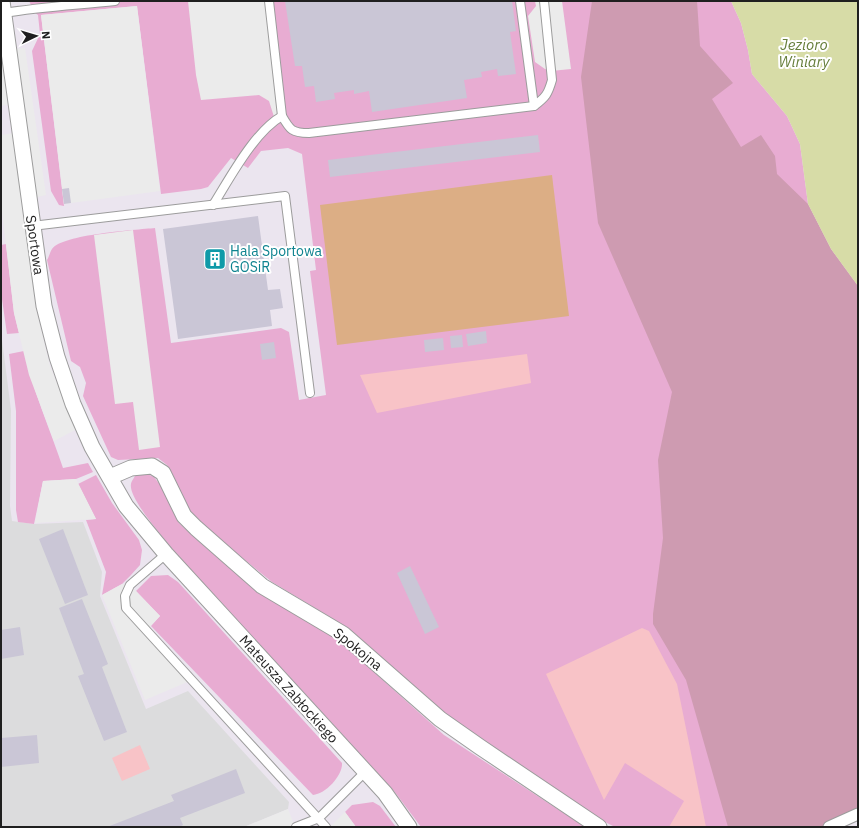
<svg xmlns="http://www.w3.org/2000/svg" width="859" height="828" viewBox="0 0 859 828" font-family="'IBM Plex Sans',sans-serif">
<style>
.residential{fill:#dcdcdd}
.grass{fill:#e8acd2}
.forest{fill:#ce9bb1}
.park{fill:#f8c3c7}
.pitch{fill:#dcae85}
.parking{fill:#ebebeb}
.water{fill:#d7dca7}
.building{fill:#cac6d6}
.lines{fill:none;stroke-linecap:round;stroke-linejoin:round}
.service-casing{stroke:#9c9c9c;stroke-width:10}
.pedestrian-casing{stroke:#9c9c9c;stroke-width:13}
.minor-casing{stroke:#9c9c9c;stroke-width:17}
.service{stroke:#fff;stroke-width:8}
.pedestrian{stroke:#fff;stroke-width:11}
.minor{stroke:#fff;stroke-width:15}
.labels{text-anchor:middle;stroke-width:4;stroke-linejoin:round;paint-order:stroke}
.street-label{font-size:14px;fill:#1f1f1f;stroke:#fff}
.culture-label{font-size:14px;fill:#0d838f;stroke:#fff;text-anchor:start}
.water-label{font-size:15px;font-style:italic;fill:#667e3b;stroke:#fff}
</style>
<rect width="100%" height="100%" fill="#ebe5ef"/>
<polygon class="residential" points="1,332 11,410 10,506 12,521 34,524 83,522 102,572 100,596 146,709 188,691 289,802 288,809 244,827 1,827"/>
<g class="grass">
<path d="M 29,1 L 731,1 L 741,23 L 748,50 L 752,74 L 787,116 L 800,144 L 808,204 L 831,249 L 858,286 L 825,827 L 615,827 L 595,817 L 459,727 L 348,628 L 272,582 L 193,518 L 167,465 L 158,458 L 118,460 L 111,457 L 83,396 L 86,383 L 80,367 L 71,361 L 47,260 C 49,257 50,252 52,249 C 63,234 135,230 155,228 L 171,343 L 281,328 L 289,332 L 299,400 L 326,395 L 310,271 L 316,270 L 302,154 L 288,148 L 261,151 L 248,168 L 231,158 L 208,187 L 201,189 L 161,194 L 137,6 L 41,15 L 64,206 L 59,205 L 51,191 L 32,51 L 40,34 L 38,15 L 35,13 Z"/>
<polygon points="6,244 14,313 19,333 7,334 1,292 1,245"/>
<path d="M 24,351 C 33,391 50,429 63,468 L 88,463 L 93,472 L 76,479 L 43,481 L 34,524 L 18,522 L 16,510 L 16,411 L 9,354 Z"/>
<path d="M 145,473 L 154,477 L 161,486 L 179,523 L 196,539 L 257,592 L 337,639 L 444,735 L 585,827 L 421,827 L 394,791 L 173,550 C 164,538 128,498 131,484 C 131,482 134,478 135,476 Z"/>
<polygon points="96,475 112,503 139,540 142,550 140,565 131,575 122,584 102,595 106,572 86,520 96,519 78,484"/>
<path d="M 168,575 L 178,582 L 342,763 C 343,775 326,794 313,795 L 151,626 L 160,616 L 136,591 L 151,576 Z"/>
<polygon points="373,802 380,806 396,827 356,827 345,812 352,805"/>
</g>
<polygon class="forest" points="592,1 697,1 700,46 733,83 712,99 741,147 761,135 775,156 777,174 808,204 831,249 858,286 858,815 825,827 728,827 686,680 653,624 653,614 663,538 658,460 672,392 598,223 581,77"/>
<g class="park">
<polygon points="527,354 531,383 377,413 360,375"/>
<polygon points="642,628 649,631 677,684 706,827 669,827 684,801 625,763 604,800 546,674"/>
<polygon points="140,745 150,769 122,781 112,758"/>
</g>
<polygon class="pitch" points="552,175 569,316 337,345 320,205"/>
<g class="parking">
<polygon points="188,1 269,1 282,116 275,120 269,101 259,95 201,100 196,75"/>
<polygon points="535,1 562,1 571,69 551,71 545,69 535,62 528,16 536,6"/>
<polygon points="137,6 160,191 64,204 41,15"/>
<polygon points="1,26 12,104 1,106"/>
<polygon points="25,48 46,195 29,199 9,49"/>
<polygon points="14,133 36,308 50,366 73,422 77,429 54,441 29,375 14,313 1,203 1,135"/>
<polygon points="133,230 160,447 139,450 133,402 115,404 94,235"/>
<polygon points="76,479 96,519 35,523 43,481"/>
<polygon points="122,584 130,585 136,591 160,616 147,630 192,680 145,700 102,595"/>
<polygon points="288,809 295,827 244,827"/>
<polygon points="345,812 356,827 330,827"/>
</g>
<polygon class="water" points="731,1 858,1 858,286 831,249 808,204 800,144 787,116 752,74 748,50 741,23"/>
<g class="building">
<polygon points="285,1 512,1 516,31 510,32 516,74 498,76 497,69 481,72 482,77 464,80 467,98 372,112 369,91 354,94 354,90 334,93 335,99 316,102 314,86 305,87 302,66 295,66"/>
<polygon points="538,135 540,152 330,177 328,160"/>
<polygon points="69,188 71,203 64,204 62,189"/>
<polygon points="258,216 268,290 280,289 283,308 270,310 272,326 178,339 163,229"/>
<polygon points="486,331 487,343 468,346 466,334"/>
<polygon points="462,335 463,347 451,348 450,336"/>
<polygon points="443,338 444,350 425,352 424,340"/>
<polygon points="274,342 276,358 262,360 260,344"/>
<polygon points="63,529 88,595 65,604 39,539"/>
<polygon points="410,566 439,627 425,634 397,573"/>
<polygon points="82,599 108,664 102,667 127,732 104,741 78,676 84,674 59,608"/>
<polygon points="20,627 24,655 1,659 1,630"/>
<polygon points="37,735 39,763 1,767 1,738"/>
<polygon points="236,769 245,793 180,818 183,825 179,827 107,827 174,801 171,795"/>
</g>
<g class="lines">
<g class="service-casing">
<g id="service">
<path d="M 269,1 L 282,116 C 290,130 292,133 309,133 L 534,106 C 546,97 548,94 552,80 L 544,1"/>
<polyline points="520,1 534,106"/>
<path d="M 4,13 C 41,7 78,5 115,1"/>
<path d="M 213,205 C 230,178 254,132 282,116"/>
<polyline points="32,226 285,196 310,393"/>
<polyline points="166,554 130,585 125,596 126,608 326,827"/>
<polyline points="296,827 319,818 365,772"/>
</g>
</g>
<g class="pedestrian-casing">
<polyline id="pedestrian" points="829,827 858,814"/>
</g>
<g class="minor-casing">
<g id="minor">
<polyline points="2,1 44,306 57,357 73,404 92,447 126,506 166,554 385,793 409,827"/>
<polyline points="110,477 131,468 152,466 163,473 184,516 196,528 262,586 343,634 440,719 480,747 599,827"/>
</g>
</g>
<use href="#service" class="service"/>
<use href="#pedestrian" class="pedestrian"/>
<use href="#minor" class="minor"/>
</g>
<defs>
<g id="building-square" transform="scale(1.15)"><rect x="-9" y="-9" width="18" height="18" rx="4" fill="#0f9aa8" stroke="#fff"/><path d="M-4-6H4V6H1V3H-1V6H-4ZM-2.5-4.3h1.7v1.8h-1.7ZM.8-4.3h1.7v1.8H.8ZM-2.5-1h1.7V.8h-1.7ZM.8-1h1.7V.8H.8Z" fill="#fff"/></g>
</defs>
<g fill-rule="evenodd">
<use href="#building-square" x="215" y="259"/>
</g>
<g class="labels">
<g class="street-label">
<text transform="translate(35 245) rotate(82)" y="5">Sportowa</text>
<text transform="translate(358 649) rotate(39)" y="5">Spokojna</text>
<text transform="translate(289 689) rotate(48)" y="5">Mateusza Zabłockiego</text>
</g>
<g class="culture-label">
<text x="230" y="256">Hala Sportowa<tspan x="230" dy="16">GOSiR</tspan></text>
</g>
<g class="water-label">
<text x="804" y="50">Jezioro<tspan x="804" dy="17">Winiary</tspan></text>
</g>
</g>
<rect width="859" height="828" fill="none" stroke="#1f1f1f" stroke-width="4"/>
<g transform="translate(36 36) rotate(85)" stroke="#ffffff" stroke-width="3" paint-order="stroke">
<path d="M0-3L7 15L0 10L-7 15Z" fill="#1f1f1f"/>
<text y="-6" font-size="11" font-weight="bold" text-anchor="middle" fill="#1f1f1f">N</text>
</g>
</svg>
